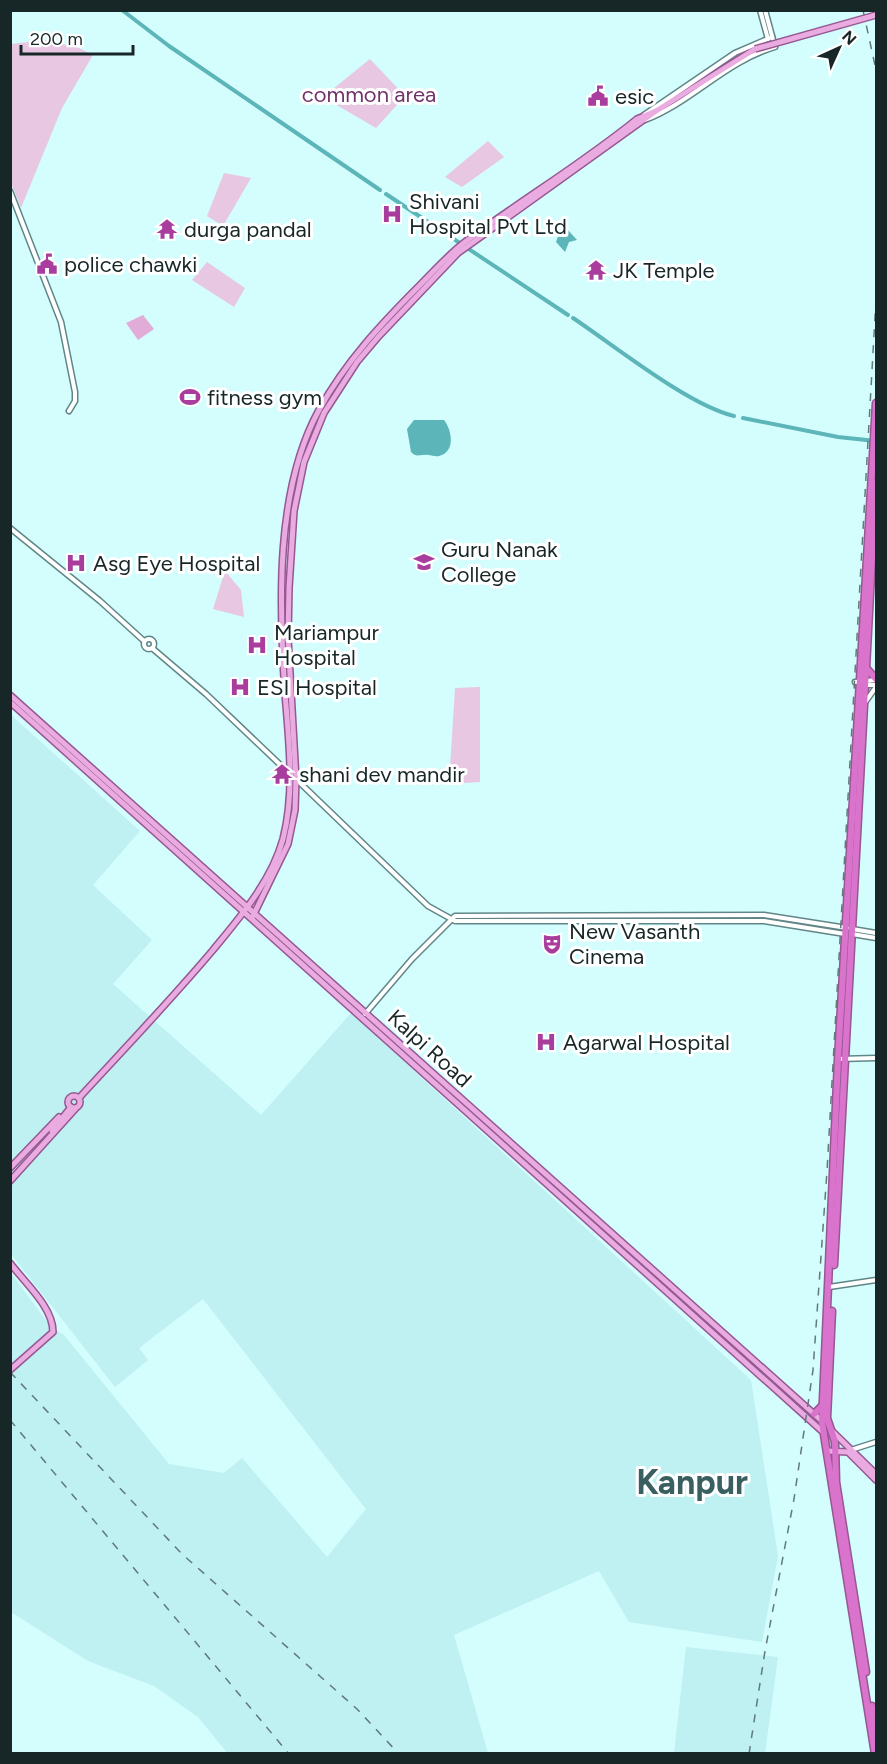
<svg xmlns="http://www.w3.org/2000/svg" width="887" height="1764" viewBox="0 0 887 1764" font-family="Figtree,sans-serif">
<style>
.built{fill:#bff0f2}
.green{fill:#e8c7e2}
.forest{fill:#e2acd8}
.water{fill:#5cb5b8}
.lines{fill:none;stroke-linecap:round;stroke-linejoin:round}
.canal{stroke:#5cb5b8;stroke-width:4}
.minor-casing{stroke:#618687;stroke-width:7}
.major-casing{stroke:#965892;stroke-width:8}
.highway-casing{stroke:#965892;stroke-width:9}
.minor{stroke:#fff;stroke-width:4}
.major{stroke:#e9abe0;stroke-width:5}
.highway{stroke:#da73cc;stroke-width:6}
.rail{stroke:#607a7a;stroke-width:1.5;stroke-dasharray:8 8;stroke-linecap:butt}
.major-bridge-casing{stroke:#965892;stroke-width:8;stroke-linecap:butt}
.major-bridge{stroke:#e9abe0;stroke-width:5}
.labels{text-anchor:middle;stroke-width:6;stroke-linejoin:round;paint-order:stroke}
.park-label{font-size:22px;fill:#713269;stroke:#fff}
.poi-label{font-size:22px;fill:#172727;stroke:#fff;text-anchor:start}
.street-label{font-size:22px;fill:#172727;stroke:#fff}
.town-label{font-size:34px;font-weight:bold;fill:#3a5f60;stroke:#fff}
</style>
<rect width="100%" height="100%" fill="#d4fdfe"/>
<g class="built">
<polygon points="10,714 140,831 93,885 152,940 113,984 261,1115 351,1013 751,1380 778,1556 762,1642 629,1622 599,1571 454,1635 488,1753 228,1754 198,1717 154,1686 88,1661 11,1612 11,1273 51,1327 64,1335 169,1464 224,1473 242,1458 327,1557 366,1509 203,1299 139,1348 148,1360 115,1387 11,1254"/>
<polygon points="686,1647 778,1657 765,1753 674,1753"/>
</g>
<g class="green">
<polygon points="45,40 79,48 93,55 62,108 21,208 11,183 11,44"/>
<polygon points="370,59 405,96 376,128 323,97"/>
<polygon points="488,141 504,157 462,187 445,177"/>
<polygon points="224,173 251,178 223,226 207,216"/>
<polygon points="207,262 245,288 234,307 192,280"/>
<polygon points="225,571 241,590 244,617 213,609"/>
<polygon points="480,687 480,782 449,784 455,688"/>
</g>
<polygon class="forest" points="143,315 154,329 138,340 126,323"/>
<g class="water">
<polygon points="554,227 560,233 567,229 577,240 569,242 565,252 556,242 559,234"/>
<path d="M 414,420 L 444,420 C 452,430 456,452 439,456 C 434,457 429,454 424,455 C 418,455 416,457 411,452 L 407,429 Z"/>
</g>
<g class="lines">
<g class="canal">
<polyline points="122,10 169,46 380,190"/>
<polyline points="386,194 568,315"/>
<path d="M 573,318 C 615,346 688,405 734,416"/>
<polyline points="743,418 838,437 876,441"/>
</g>
<g class="minor-casing">
<g id="minor">
<polyline points="760,10 768,39"/>
<polyline points="644,115 735,53 772,37"/>
<path d="M 645,120 C 692,102 726,61 775,47 L 765,10"/>
<polyline points="10,191 61,322 75,392 75,401 69,411"/>
<polyline points="10,528 100,601 144,641"/>
<circle cx="149" cy="644" r="5"/>
<polyline points="152,648 206,694 291,775"/>
<polyline points="855,682 876,680"/>
<polyline points="865,685 876,685"/>
<polyline points="866,701 876,687"/>
<polyline points="297,780 428,906 455,921 764,921 845,934"/>
<polyline points="852,929 876,933"/>
<polyline points="852,934 876,938"/>
<polyline points="365,1014 412,959 455,916 764,915 847,928"/>
<polyline points="838,1059 876,1058"/>
<polyline points="829,1287 876,1280"/>
<polyline points="851,1450 876,1442"/>
</g>
</g>
<g class="major-casing">
<g id="major">
<polyline points="10,695 823,1422"/>
<polyline points="10,702 823,1432"/>
<polyline points="253,916 288,844 295,810 296,779 288,638 289,588 294,511 304,462 324,413 357,362 379,336 458,253 656,111 755,49"/>
<circle cx="74" cy="1102" r="6"/>
<path d="M 79,1098 C 124,1049 170,1001 213,950 C 240,917 271,882 283,839 C 295,792 289,742 285,694 C 279,605 275,490 319,410 C 346,361 382,323 421,284 C 435,270 449,254 465,242 C 521,200 582,164 637,119 L 656,111"/>
<polyline points="52,1131 71,1107"/>
<polyline points="10,1168 59,1117"/>
<polyline points="10,1181 76,1108"/>
<path d="M 10,1263 C 25,1283 53,1307 53,1332 L 10,1370"/>
<polyline points="833,1432 876,1474"/>
<polyline points="827,1451 848,1452 876,1480"/>
</g>
</g>
<g class="highway-casing">
<g id="highway">
<polyline points="867,669 876,679"/>
<polyline points="834,1265 876,482"/>
<polyline points="832,1311 827,1418 835,1442 836,1482 866,1672"/>
<polyline points="814,1414 823,1405"/>
<polyline points="872,1706 876,1735"/>
<polyline points="875,1754 822,1422 838,1059 876,403"/>
</g>
</g>
<use href="#minor" class="minor"/>
<use href="#major" class="major"/>
<use href="#highway" class="highway"/>
<g class="rail">
<polyline points="863,10 876,70"/>
<polyline points="10,1372 182,1554 357,1709 399,1754"/>
<polyline points="10,1420 289,1754"/>
<polyline points="749,1754 765,1651 794,1499 813,1370 827,1171 876,299"/>
</g>
<g class="major-bridge-casing">
<polyline id="major-bridge" points="755,49 876,15"/>
</g>
<use href="#major-bridge" class="major-bridge"/>
</g>
<defs>
<g id="civic-bare" transform="scale(1.62)"><path d="M-.6-6.5H3V-4.5H.6V-3L4-1V1h2V6H-6V1h2V-1L-.6-3ZM-1.2 2.5V6h2.4V2.5Z" fill="#a93d9d" stroke="#fff" stroke-width="2.5" paint-order="stroke"/></g>
<g id="hospital-bare" transform="scale(1.62)"><path d="M-5-5h3v3.5h4V-5h3V5h-3V1.5h-4V5h-3Z" fill="#a93d9d" stroke="#fff" stroke-width="2.5" paint-order="stroke"/></g>
<g id="temple-bare" transform="scale(1.62)"><path d="M0-6L5-2H3V0L6.5 2.5H4V6H1.5V3h-3V6H-4V2.5H-6.5L-3 0V-2H-5Z" fill="#a93d9d" stroke="#fff" stroke-width="2.5" paint-order="stroke"/></g>
<g id="stadium-bare" transform="scale(1.62)"><path d="M0-5a6.5 5 0 1 0 0 10a6.5 5 0 1 0 0-10ZM-3.5-1.8h7v3.6h-7Z" fill="#a93d9d" stroke="#fff" stroke-width="2.5" paint-order="stroke"/></g>
<g id="university-bare" transform="scale(1.62)"><path d="M0-5L7-2L0 1L-7-2ZM-4 1L0 2.5L4 1V4Q0 6-4 4Z" fill="#a93d9d" stroke="#fff" stroke-width="2.5" paint-order="stroke"/></g>
<g id="theatre-bare" transform="scale(1.62)"><path d="M-5-5.5Q0-4 5-5.5V0Q5 5 0 6Q-5 5-5 0ZM-3.3-2.5H-1v1.5H-3.3ZM1-2.5H3.3v1.5H1ZM-2.8 1Q0 5.5 2.8 1Z" fill="#a93d9d" stroke="#fff" stroke-width="2.5" paint-order="stroke"/></g>
</defs>
<g fill-rule="evenodd">
<use href="#civic-bare" x="598" y="96"/>
<use href="#hospital-bare" x="392" y="214"/>
<use href="#temple-bare" x="167" y="229"/>
<use href="#civic-bare" x="47" y="264"/>
<use href="#temple-bare" x="596" y="270"/>
<use href="#stadium-bare" x="190" y="397"/>
<use href="#university-bare" x="424" y="562"/>
<use href="#hospital-bare" x="76" y="563"/>
<use href="#hospital-bare" x="257" y="645"/>
<use href="#hospital-bare" x="240" y="687"/>
<use href="#temple-bare" x="282" y="774"/>
<use href="#theatre-bare" x="552" y="944"/>
<use href="#hospital-bare" x="546" y="1042"/>
</g>
<g class="labels">
<g class="park-label">
<text x="369" y="102">common area</text>
</g>
<g class="poi-label">
<text x="615" y="104">esic</text>
<text x="409" y="209">Shivani<tspan x="409" dy="25">Hospital Pvt Ltd</tspan></text>
<text x="184" y="237">durga pandal</text>
<text x="64" y="272">police chawki</text>
<text x="613" y="278">JK Temple</text>
<text x="207" y="405">fitness gym</text>
<text x="441" y="557">Guru Nanak<tspan x="441" dy="25">College</tspan></text>
<text x="93" y="571">Asg Eye Hospital</text>
<text x="274" y="640">Mariampur<tspan x="274" dy="25">Hospital</tspan></text>
<text x="257" y="695">ESI Hospital</text>
<text x="299" y="782">shani dev mandir</text>
<text x="569" y="939">New Vasanth<tspan x="569" dy="25">Cinema</tspan></text>
<text x="563" y="1050">Agarwal Hospital</text>
</g>
<g class="street-label">
<text transform="translate(430 1048) rotate(42)" y="8">Kalpi Road</text>
</g>
<g class="town-label">
<text x="692" y="1494">Kanpur</text>
</g>
</g>
<rect width="887" height="1764" fill="none" stroke="#172727" stroke-width="24"/>
<g transform="translate(839 48) rotate(45)" stroke="#ffffff" stroke-width="4.5" paint-order="stroke">
<path d="M0-4.5L10 22L0 15L-10 22Z" fill="#172727"/>
<text y="-9" font-size="16" font-weight="bold" text-anchor="middle" fill="#172727">N</text>
</g>
<path d="M21 45v9h112v-9" fill="none" stroke="#172727" stroke-width="3"/>
<text x="30" y="45" font-size="18" fill="#172727" stroke="#ffffff" stroke-width="4.5" paint-order="stroke">200 m</text>
</svg>
